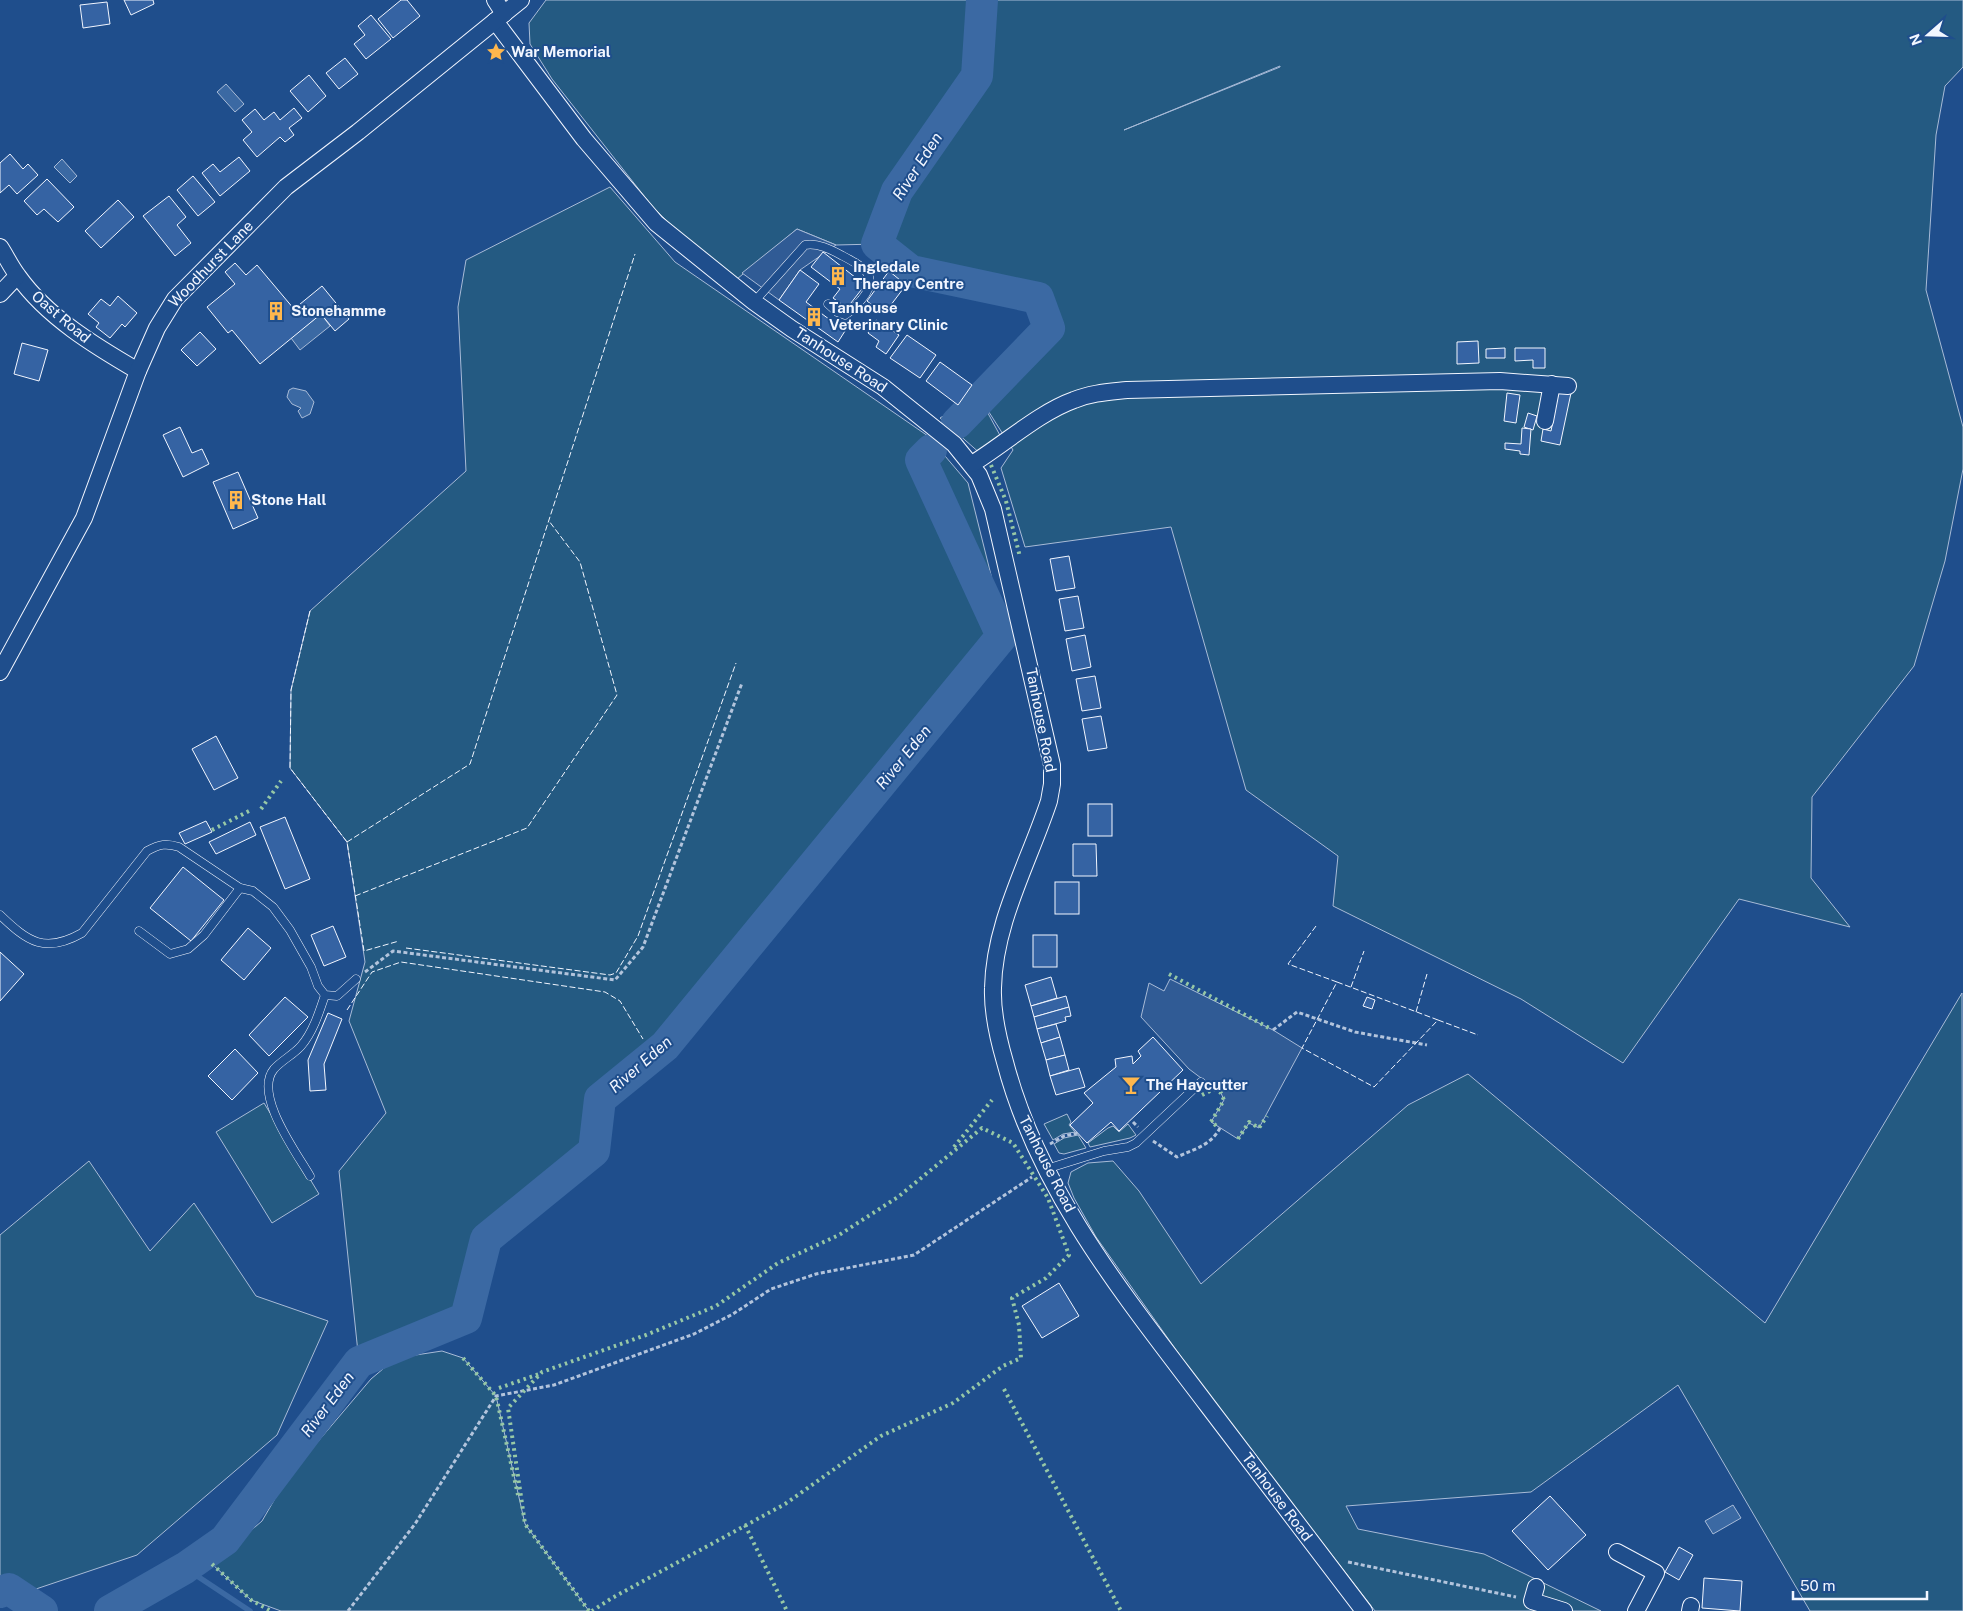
<svg xmlns="http://www.w3.org/2000/svg" width="1963" height="1611" viewBox="0 0 1963 1611" font-family="'Public Sans',sans-serif">
<style>
.green{fill:#245a82;stroke:#a8bbd7;fill-rule:evenodd}
.parking{fill:#305b95;stroke:#a8bbd7}
.water{fill:#3b69a3;stroke:#a8bbd7}
.lines{fill:none;stroke-linecap:round;stroke-linejoin:round}
.stream{stroke:#3b69a3;stroke-width:5.5}
.river{stroke:#3b69a3;stroke-width:32}
.building{fill:#3563a3;stroke:#f2f6ff}
.lane-casing{stroke:#f2f6ff;stroke-width:9}
.street-casing{stroke:#f2f6ff;stroke-width:18}
.path{stroke:#b3c4dc;stroke-width:3;stroke-dasharray:4 2.5;stroke-linecap:butt}
.lane{stroke:#1f4e8c;stroke-width:8}
.street{stroke:#1f4e8c;stroke-width:16}
.hedge{stroke:#97c8a6;stroke-width:4;stroke-dasharray:2.5 4;stroke-linecap:butt}
.fence{stroke:#f2f6ff;stroke-width:1;stroke-dasharray:6 2.5;stroke-linecap:butt}
.labels{text-anchor:middle;stroke-width:4;stroke-linejoin:round;paint-order:stroke}
.poi-label{font-size:15px;font-weight:bold;fill:#f2f6ff;stroke:#1f4e8c;text-anchor:start}
.street-label{font-size:15px;fill:#f2f6ff;stroke:#1f4e8c}
.water-label{font-size:16px;font-style:italic;fill:#f2f6ff;stroke:#1f4e8c}
</style>
<rect width="100%" height="100%" fill="#1f4e8c"/>
<g class="green">
<path d="M 546,0 L 1963,0 L 1963,67 L 1945,86 L 1936,135 L 1926,290 L 1963,427 L 1963,469 L 1945,561 L 1914,666 L 1812,797 L 1811,878 L 1850,927 L 1739,899 L 1623,1063 L 1521,999 L 1333,906 L 1338,856 L 1246,790 L 1171,527 L 1025,547 L 1001,468 L 1013,450 L 987,409 L 998,384 L 1048,328 L 1020,294 L 911,271 L 877,244 L 836,245 L 797,229 L 737,279 L 680,234 L 652,206 L 552,79 L 530,44 L 529,23 ZM 1280,66 L 1280,67 L 1124,130 Z"/>
<polygon points="610,187 675,262 928,436 968,483 991,575 1002,636 665,1046 600,1099 594,1151 486,1239 466,1318 359,1362 339,1171 386,1113 349,1021 365,962 347,842 290,768 291,690 310,611 466,471 458,307 466,260"/>
<polygon points="978,395 1002,439 982,455 940,418"/>
<polygon points="1962,993 1963,1611 1810,1611 1678,1385 1531,1492 1346,1506 1358,1529 1484,1554 1601,1611 1375,1611 1201,1385 1096,1237 1074,1198 1068,1183 1071,1172 1088,1163 1113,1161 1139,1191 1201,1284 1408,1105 1468,1074 1765,1323"/>
<polygon points="264,1103 319,1194 272,1223 216,1132"/>
<polygon points="1067,1114 1071,1122 1069,1125 1075,1132 1063,1134 1053,1140 1044,1124"/>
<polygon points="1128,1124 1136,1135 1130,1138 1090,1147 1088,1143 1108,1128 1113,1126 1119,1132"/>
<polygon points="1078,1135 1086,1148 1064,1154 1059,1153 1054,1144 1064,1138"/>
<polygon points="89,1161 150,1251 194,1203 256,1296 328,1321 277,1435 137,1555 30,1591 0,1577 0,1235"/>
<polygon points="442,1351 463,1358 496,1396 525,1524 589,1611 281,1611 251,1600 212,1564 262,1521 287,1478 371,1379 396,1358"/>
</g>
<g class="parking">
<polygon points="797,229 836,245 800,270 779,300 742,273"/>
<polygon points="1170,979 1273,1030 1302,1048 1259,1128 1249,1123 1238,1139 1211,1122 1224,1100 1221,1093 1189,1069 1141,1017 1149,983 1164,991"/>
</g>
<g class="water">
<polygon points="226,84 244,104 235,112 217,92"/>
<polygon points="62,159 77,176 70,183 54,167"/>
<polygon points="321,314 330,326 300,350 291,338"/>
<polygon points="293,388 306,391 314,402 310,414 302,418 298,411 301,408 292,404 287,397 289,390"/>
<polygon points="1733,1505 1741,1518 1713,1534 1705,1521"/>
</g>
<g class="lines">
<polyline class="stream" points="185,1568 250,1611"/>
<g class="river">
<polyline points="957,423 1049,328 1038,298 911,271 877,244 897,191 977,76 982,0"/>
<polyline points="0,1592 9,1589 42,1611"/>
<polyline points="110,1611 185,1568 225,1540 359,1362 466,1318 486,1239 594,1151 600,1099 665,1046 1002,636 921,460 931,450"/>
</g>
</g>
<g class="building">
<polygon points="124,0 153,0 154,4 131,15"/>
<polygon points="401,0 407,0 420,16 393,38 378,19"/>
<polygon points="107,2 110,24 83,28 80,5"/>
<polygon points="371,15 391,39 366,59 354,44 365,35 358,26"/>
<polygon points="345,58 358,74 339,89 326,73"/>
<polygon points="309,75 326,96 308,112 290,91"/>
<polygon points="294,108 302,118 289,128 294,135 285,142 280,137 257,157 243,140 252,132 242,120 255,109 264,120 274,112 280,120"/>
<polygon points="10,154 23,169 28,164 38,175 17,194 9,185 0,193 0,163"/>
<polygon points="239,157 250,171 220,196 202,173 213,164 220,172"/>
<polygon points="193,176 215,202 198,216 177,190"/>
<polygon points="47,179 74,207 58,222 44,209 37,215 24,201"/>
<polygon points="169,196 186,217 177,225 191,243 175,256 143,216"/>
<polygon points="118,200 134,217 101,248 85,231"/>
<polygon points="823,252 865,285 847,308 833,298 840,289 811,267"/>
<polygon points="235,263 246,275 257,265 294,309 322,286 349,319 335,331 321,314 260,364 232,330 228,333 207,307 235,284 225,272"/>
<polygon points="800,270 819,284 806,302 845,331 838,342 779,300"/>
<polygon points="889,271 906,285 884,314 867,301"/>
<polygon points="118,296 137,313 125,327 122,324 110,338 96,327 99,323 88,314 101,299 110,306"/>
<polygon points="876,320 899,335 886,354 876,347 879,341 868,333"/>
<polygon points="200,332 216,349 197,366 181,350"/>
<polygon points="907,335 936,355 920,378 890,358"/>
<polygon points="1478,341 1479,363 1457,364 1457,342"/>
<polygon points="22,343 48,350 39,381 14,374"/>
<polygon points="1505,348 1505,358 1486,358 1486,349"/>
<polygon points="1515,348 1545,348 1545,368 1533,368 1533,360 1515,361"/>
<polygon points="940,362 972,385 958,405 926,381"/>
<polygon points="1559,390 1571,393 1560,445 1541,441 1543,429 1551,431"/>
<polygon points="1507,393 1520,395 1516,423 1504,421"/>
<polygon points="1528,413 1537,416 1533,430 1524,427"/>
<polygon points="180,427 192,453 202,449 209,464 183,477 163,435"/>
<polygon points="1522,428 1531,429 1529,455 1520,454 1520,451 1505,449 1505,443 1521,444"/>
<polygon points="238,472 258,518 233,529 213,482"/>
<polygon points="1069,556 1075,588 1056,591 1050,559"/>
<polygon points="1078,596 1084,628 1065,631 1059,599"/>
<polygon points="1085,635 1091,667 1072,671 1066,639"/>
<polygon points="1095,676 1101,708 1082,711 1076,679"/>
<polygon points="1101,716 1107,748 1088,751 1082,719"/>
<polygon points="216,736 238,778 214,790 192,749"/>
<rect x="1088" y="804" width="24" height="32"/>
<polygon points="285,817 310,879 285,889 260,827"/>
<polygon points="206,821 212,832 185,844 179,833"/>
<polygon points="250,822 256,835 216,854 209,842"/>
<polygon points="1073,844 1096,844 1097,876 1073,876"/>
<polygon points="183,867 224,900 191,941 150,908"/>
<rect x="1055" y="882" width="24" height="32"/>
<polygon points="333,926 346,957 324,966 311,935"/>
<polygon points="248,928 271,948 244,980 221,960"/>
<rect x="1033" y="935" width="24" height="32"/>
<polygon points="0,952 24,974 0,1001"/>
<polygon points="1051,977 1057,998 1031,1006 1025,985"/>
<polygon points="1066,996 1069,1007 1034,1017 1031,1006"/>
<polygon points="285,997 308,1017 269,1056 249,1035"/>
<polygon points="1367,997 1375,1000 1372,1009 1363,1006"/>
<polygon points="1069,1007 1071,1016 1065,1017 1066,1021 1037,1029 1034,1017"/>
<polygon points="328,1013 342,1019 324,1064 326,1090 310,1091 308,1060"/>
<polygon points="1056,1024 1060,1037 1041,1043 1037,1029"/>
<polygon points="1060,1037 1065,1055 1046,1060 1041,1043"/>
<polygon points="1153,1037 1183,1070 1119,1131 1111,1122 1087,1143 1070,1125 1093,1103 1084,1093 1116,1067 1115,1059 1132,1056 1133,1064 1141,1056 1138,1051"/>
<polygon points="235,1049 258,1073 232,1100 208,1076"/>
<polygon points="1065,1055 1069,1070 1050,1076 1046,1060"/>
<polygon points="1079,1068 1085,1087 1056,1095 1050,1076"/>
<polygon points="1059,1283 1079,1316 1042,1338 1022,1306"/>
<polygon points="1550,1496 1586,1535 1548,1570 1512,1531"/>
<polygon points="1679,1547 1693,1555 1679,1580 1665,1572"/>
<polygon points="1704,1578 1742,1581 1740,1611 1702,1608"/>
</g>
<g class="lines">
<g class="lane-casing">
<g id="lane">
<path d="M 754,302 L 805,245 C 818,243 830,249 841,255 C 862,266 881,275 862,299 C 856,306 852,311 845,315 L 837,312 L 828,304"/>
<path d="M 0,915 C 28,942 45,954 82,933 L 147,851 C 160,844 166,843 179,847 L 240,888 L 253,891 L 273,907 L 290,930 L 311,967 L 318,986 L 325,995 L 337,996 L 356,979"/>
<polyline points="139,931 170,954 188,949 204,935 240,888"/>
<polyline points="1046,1169 1104,1151 1128,1147 1136,1143 1201,1082"/>
<path d="M 310,1176 C 296,1152 253,1094 274,1069 C 282,1060 293,1055 301,1046 C 313,1032 319,1013 325,995"/>
</g>
</g>
<g class="street-casing">
<g id="street">
<polyline points="495,0 504,14"/>
<path d="M 495,21 L 584,139 L 656,223 L 754,302 L 792,329 L 883,387 L 954,444 L 979,475 L 993,509 L 1052,765 L 1052,784 L 1049,801 C 1029,862 994,923 993,988 C 992,1013 998,1038 1005,1062 C 1039,1193 1128,1300 1208,1406 C 1260,1474 1312,1543 1364,1611"/>
<path d="M 0,247 C 6,256 11,267 18,276 C 47,317 95,346 138,371"/>
<polyline points="0,294 17,276"/>
<polyline points="1545,421 1552,384"/>
<path d="M 972,464 C 1003,445 1040,412 1074,400 C 1091,393 1109,392 1127,390 L 1500,381 L 1568,386"/>
<polyline points="0,672 84,518 138,371 157,328 175,299 286,187 358,132 521,0"/>
<polyline points="1617,1552 1656,1573 1636,1611"/>
<polyline points="1536,1587 1532,1601 1564,1611"/>
<polyline points="1690,1611 1691,1606"/>
</g>
</g>
<g class="path">
<polyline points="365,972 393,951 615,980 643,947 742,683"/>
<polyline points="1273,1030 1297,1012 1355,1032 1427,1045"/>
<polyline points="1133,1122 1138,1127"/>
<path d="M 1153,1141 L 1177,1157 C 1195,1149 1211,1145 1220,1128"/>
<polyline points="1050,1144 1064,1136 1078,1133"/>
<polyline points="1348,1562 1516,1597"/>
<polyline points="348,1611 415,1524 496,1396 554,1385 694,1334 733,1314 771,1289 816,1274 914,1255 1032,1177"/>
</g>
<use href="#lane" class="lane"/>
<use href="#street" class="street"/>
<g class="hedge">
<polyline points="991,465 1006,501 1020,557"/>
<polyline points="261,809 281,781"/>
<polyline points="212,830 249,811"/>
<polyline points="1169,974 1271,1029"/>
<polyline points="1202,1095 1214,1089 1221,1093 1224,1100 1211,1122 1218,1127"/>
<polyline points="1238,1139 1249,1122 1259,1128 1267,1116"/>
<polyline points="954,1147 992,1100"/>
<polyline points="463,1358 496,1396 518,1495"/>
<polyline points="499,1388 542,1373"/>
<polyline points="1004,1389 1121,1611"/>
<polyline points="745,1525 787,1611"/>
<polyline points="212,1564 251,1600 271,1611"/>
<polyline points="589,1611 525,1524 508,1408 542,1372 646,1335 716,1306 778,1263 839,1235 898,1197 982,1128 1013,1143 1048,1198 1069,1255 1046,1278 1012,1298 1019,1325 1021,1358 1003,1366 953,1403 881,1436 785,1504 612,1598 592,1611"/>
</g>
<g class="fence">
<polyline points="310,611 291,690 290,768 347,842 364,951 399,941"/>
<polyline points="347,842 470,764 635,254"/>
<polyline points="355,896 527,828 617,695 580,562 549,521"/>
<polyline points="1316,926 1288,964 1337,982"/>
<polyline points="406,948 610,975 616,973 638,936 736,663"/>
<polygon points="1337,982 1438,1020 1374,1087 1302,1048"/>
<polyline points="1351,987 1364,951"/>
<polyline points="347,1010 372,972 401,962 605,992 620,1001 643,1039"/>
<polyline points="1416,1012 1427,974"/>
<polyline points="1438,1020 1478,1035"/>
</g>
</g>
<defs>
<g id="sight-bare" transform="scale(1.5)"><path d="M0-6L1.8-2.2L6-1.7L2.9 1.2L3.7 5.4L0 3.3L-3.7 5.4L-2.9 1.2L-6-1.7L-1.8-2.2Z" fill="#ffb74d" stroke="#1f4e8c" stroke-width="2.5" paint-order="stroke"/></g>
<g id="building-bare" transform="scale(1.5)"><path d="M-4-6H4V6H1V3H-1V6H-4ZM-2.5-4.3h1.7v1.8h-1.7ZM.8-4.3h1.7v1.8H.8ZM-2.5-1h1.7V.8h-1.7ZM.8-1h1.7V.8H.8Z" fill="#ffb74d" stroke="#1f4e8c" stroke-width="2.5" paint-order="stroke"/></g>
<g id="bar-bare" transform="scale(1.5)"><path d="M-6-5H6L.8 .8V4.5H3.5V6h-7V4.5H-.8V.8Z" fill="#ffb74d" stroke="#1f4e8c" stroke-width="2.5" paint-order="stroke"/></g>
</defs>
<g fill-rule="evenodd">
<use href="#sight-bare" x="496" y="52"/>
<use href="#building-bare" x="838" y="276"/>
<use href="#building-bare" x="276" y="311"/>
<use href="#building-bare" x="814" y="317"/>
<use href="#building-bare" x="236" y="500"/>
<use href="#bar-bare" x="1131" y="1085"/>
</g>
<g class="labels">
<g class="poi-label">
<text x="511" y="57">War Memorial</text>
<text x="853" y="272">Ingledale<tspan x="853" dy="17">Therapy Centre</tspan></text>
<text x="829" y="313">Tanhouse<tspan x="829" dy="17">Veterinary Clinic</tspan></text>
<text x="291" y="316">Stonehamme</text>
<text x="251" y="505">Stone Hall</text>
<text x="1146" y="1090">The Haycutter</text>
</g>
<g class="street-label">
<text transform="translate(211 264) rotate(-46)" y="5">Woodhurst Lane</text>
<text transform="translate(61 317) rotate(40)" y="5">Oast Road</text>
<text transform="translate(841 360) rotate(33)" y="5">Tanhouse Road</text>
<text transform="translate(1041 720) rotate(79)" y="5">Tanhouse Road</text>
<text transform="translate(1047 1164) rotate(63)" y="5">Tanhouse Road</text>
<text transform="translate(1277 1497) rotate(53)" y="5">Tanhouse Road</text>
</g>
<g class="water-label">
<text transform="translate(917 166) rotate(-57)" y="6">River Eden</text>
<text transform="translate(903 757) rotate(-51)" y="6">River Eden</text>
<text transform="translate(640 1064) rotate(-41)" y="6">River Eden</text>
<text transform="translate(327 1404) rotate(-53)" y="6">River Eden</text>
</g>
</g>
<g transform="translate(1928 35) rotate(250)" stroke="#1f4e8c" stroke-width="4" paint-order="stroke">
<path d="M0-4L9 19L0 12L-9 19Z" fill="#f2f6ff"/>
<text y="-8" font-size="14" font-weight="bold" text-anchor="middle" fill="#f2f6ff">N</text>
</g>
<path d="M1793 1591v8h134v-8" fill="none" stroke="#f2f6ff" stroke-width="2.5"/>
<text x="1800" y="1591" font-size="15" fill="#f2f6ff" stroke="#1f4e8c" stroke-width="4" paint-order="stroke">50 m</text>
</svg>
